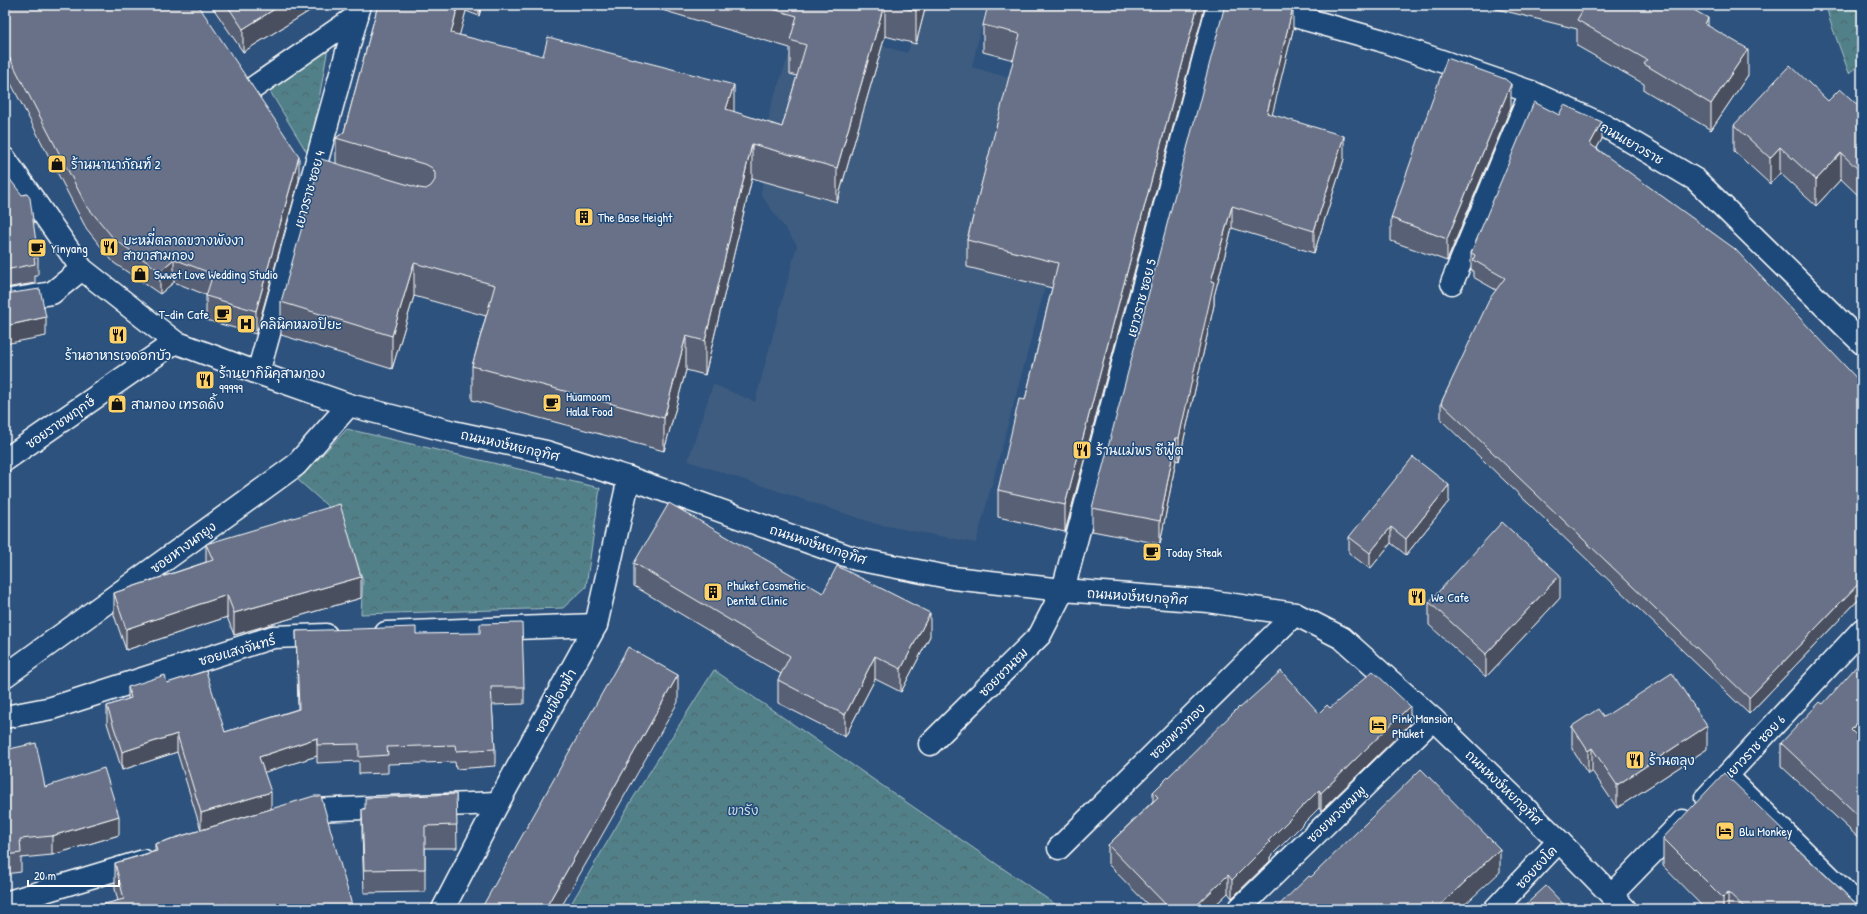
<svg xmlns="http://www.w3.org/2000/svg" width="1867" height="914" viewBox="0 0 1867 914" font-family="'Patrick Hand','Playpen Sans Thai',sans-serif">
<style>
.built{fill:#3e5b80}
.forest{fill:url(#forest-crowns);stroke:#a8c0c4}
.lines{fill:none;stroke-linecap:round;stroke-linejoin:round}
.street-casing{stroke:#fff;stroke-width:25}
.secondary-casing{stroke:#fff;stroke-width:25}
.street{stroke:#1f4a7a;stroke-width:22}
.secondary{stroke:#1f4a7a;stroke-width:22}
.wall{fill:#596174;stroke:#fff}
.shaded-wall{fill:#484f5e;stroke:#fff}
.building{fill:#677187;stroke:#fff}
.labels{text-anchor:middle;stroke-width:3;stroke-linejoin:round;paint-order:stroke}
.street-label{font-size:13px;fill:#fff;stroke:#1f4a7a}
.poi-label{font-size:13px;fill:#fff;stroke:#1f4a7a;text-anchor:start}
.park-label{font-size:13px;fill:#d4dfe2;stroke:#1f4a7a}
</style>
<defs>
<pattern id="forest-crowns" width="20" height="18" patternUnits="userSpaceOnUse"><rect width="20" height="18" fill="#518089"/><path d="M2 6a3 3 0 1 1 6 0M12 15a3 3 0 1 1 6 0" fill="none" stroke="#4e666a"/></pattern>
</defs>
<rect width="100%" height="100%" fill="#2d527d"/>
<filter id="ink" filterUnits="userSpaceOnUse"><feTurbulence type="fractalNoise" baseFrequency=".025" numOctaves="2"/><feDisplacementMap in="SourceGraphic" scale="8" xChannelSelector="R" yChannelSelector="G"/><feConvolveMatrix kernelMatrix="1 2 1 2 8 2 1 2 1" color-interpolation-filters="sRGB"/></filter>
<g filter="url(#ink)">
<polygon class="built" points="925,5 986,5 972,67 1095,103 976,543 876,524 688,461 713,384 755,402 797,245 761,195 770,108 801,21 907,53"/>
<g class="forest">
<polygon points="1826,5 1862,5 1862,62 1849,73 1830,21"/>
<polygon points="328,48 309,156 268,88"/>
<polygon points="347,429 600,488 586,587 563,608 361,614 363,580 342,519 298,480"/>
<polygon points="714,670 1062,909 568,909 632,800"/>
</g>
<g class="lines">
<g class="street-casing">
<g id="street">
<polyline points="253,88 357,16"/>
<polyline points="5,159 82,269 175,342 258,373 349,405 453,432 546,452 629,478 856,559 953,578 1063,590 1208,601 1295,614 1342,638 1433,719 1559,841 1625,909"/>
<polyline points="1452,283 1531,92"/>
<polyline points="5,301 52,293 82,269"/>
<polyline points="258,373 360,5"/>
<polyline points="5,460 175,342"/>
<polyline points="386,633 596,625"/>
<polyline points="5,676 296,465 349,405"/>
<polyline points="5,717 52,708 273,637 326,635"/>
<polyline points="930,744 1040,635 1063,590 1218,5"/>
<polyline points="1727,776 1862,909"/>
<polyline points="1706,798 1862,630"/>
<polyline points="295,815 312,810 498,803"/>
<polyline points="1059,848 1295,614"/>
<polyline points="1612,894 1683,821"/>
<polyline points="5,903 144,861"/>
<polyline points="443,909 498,803 596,625 629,478"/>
<polyline points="1239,909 1433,719"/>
<polyline points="1495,909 1559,841"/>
</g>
</g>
<g class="secondary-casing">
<polyline id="secondary" points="1255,5 1380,40 1531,92 1605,126 1696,180 1862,343"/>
</g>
<use href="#street" class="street"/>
<use href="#secondary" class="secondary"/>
</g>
<g class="wall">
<polygon points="5,5 299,180 256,334 206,320 206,295 174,282 160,294 114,263 86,228 5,72"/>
<polygon points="211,5 319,5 243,52"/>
<polygon points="378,5 482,5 479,16 466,11 459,35 734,112 782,127 797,76 790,74 790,48 645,5 926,5 916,44 885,36 837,202 752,178 705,375 686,370 664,451 472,400 472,366 486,316 414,296 392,369 281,335 281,302 336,164 336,138 344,132"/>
<polygon points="1204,5 1204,10 1065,532 998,517 998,490 1025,400 1052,288 967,267 967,240 1014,60 983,52 983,25"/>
<polygon points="1481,5 1637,5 1642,7 1708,26 1748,75 1711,130 1644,90 1644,84 1577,46 1577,29"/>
<polygon points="1293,30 1272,114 1344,159 1314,253 1232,228 1214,296 1214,305 1179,461 1176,460 1160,544 1092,531 1092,508"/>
<polygon points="1828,101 1862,109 1862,199 1841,179 1816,206 1780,173 1770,184 1734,151 1734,125"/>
<polygon points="1511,107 1447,261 1391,241 1391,218"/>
<polygon points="1559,115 1602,139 1597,148 1862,384 1862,596 1749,714 1441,420 1441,403 1496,290 1473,277 1473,270 1471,270 1471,253"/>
<polygon points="5,173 38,257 38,276 35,276 35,283 5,288"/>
<polygon points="1862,212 1862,243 1860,240 1860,214"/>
<polygon points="1449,501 1406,555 1391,543 1370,569 1349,553 1349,537"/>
<polygon points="206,544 361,598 234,635 227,617 126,650 114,615 114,593 206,562"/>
<polygon points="634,563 823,593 930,636 901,692 875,679 845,737 778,703 778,680 781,674 634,586"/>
<polygon points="1560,598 1486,677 1429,625 1429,602"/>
<polygon points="296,631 416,634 524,687 524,704 492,705 495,749 495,766 456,769 455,762 388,764 388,773 359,774 359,761 317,763 317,756 264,772 271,809 353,909 93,909 93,907 118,901 115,889 115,863 155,851 155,844 201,830 177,752 122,770 107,723 107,706 128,699 128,687 167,683 225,732 298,709"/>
<polygon points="1240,708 1319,713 1330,708 1410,724 1321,811 1319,808 1270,857 1270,861 1232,898 1228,893 1211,909 1152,909 1108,864 1108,845 1153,801 1153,792"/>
<polygon points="1604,717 1707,749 1617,808 1592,771 1588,774 1572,749 1572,726"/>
<polygon points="1862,740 1862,841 1781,766 1781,743"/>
<polygon points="5,750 45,787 119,835 52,855 21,858 21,872 5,874"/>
<polygon points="456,794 457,848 425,848 425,892 364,893 362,832 362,809"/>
<polygon points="1784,836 1862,909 1705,909 1663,866 1663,838"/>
</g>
<g class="shaded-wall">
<polygon points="281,5 319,5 243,52 243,29"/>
<polygon points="458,5 466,5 466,11 451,67 451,33"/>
<polygon points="479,5 482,5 479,16"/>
<polygon points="884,5 885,5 885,36 837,202 837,168"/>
<polygon points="918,5 926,5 916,44 916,11"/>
<polygon points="1198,5 1204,5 1204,10 1065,532 1065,505"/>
<polygon points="1293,7 1293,30 1267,136 1267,113"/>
<polygon points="1708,18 1708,44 1705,24"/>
<polygon points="1748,49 1748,75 1711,130 1711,104"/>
<polygon points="1511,84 1511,107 1447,261 1447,239"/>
<polygon points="734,85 734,119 726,109"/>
<polygon points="1602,122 1602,139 1590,160 1590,144"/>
<polygon points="1344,136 1344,159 1314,253 1314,231"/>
<polygon points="752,144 752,178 705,375 705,341"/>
<polygon points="1780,147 1780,173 1770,184 1770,158"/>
<polygon points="1841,153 1841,179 1816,206 1816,180"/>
<polygon points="299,156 299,180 256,334 256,311"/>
<polygon points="1232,206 1232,228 1214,296 1214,305 1179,461 1179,438 1211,281"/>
<polygon points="174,259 174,282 160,294 160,271"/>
<polygon points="414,263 414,296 392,369 392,336"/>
<polygon points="46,317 46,336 5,344 5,326"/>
<polygon points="686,336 686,370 664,451 664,418"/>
<polygon points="1176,438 1176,460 1160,544 1160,521"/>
<polygon points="1449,485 1449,501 1406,555 1406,539"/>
<polygon points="1391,527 1391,543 1370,569 1370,553"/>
<polygon points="1560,575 1560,598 1486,677 1486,654"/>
<polygon points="361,577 361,598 234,635 234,613"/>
<polygon points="1862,580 1862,596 1749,714 1749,698"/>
<polygon points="227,595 227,617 126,650 126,629"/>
<polygon points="930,613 930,636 901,692 901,669"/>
<polygon points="875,656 875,679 845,737 845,715"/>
<polygon points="678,675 678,702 560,909 545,909"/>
<polygon points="1410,706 1410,724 1321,811 1321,793"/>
<polygon points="1862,717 1862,740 1851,753 1851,730"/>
<polygon points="1707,726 1707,749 1617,808 1617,785"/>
<polygon points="177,734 177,752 122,770 122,752"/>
<polygon points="317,738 317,756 259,774 259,757"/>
<polygon points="1592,748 1592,771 1588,774 1588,751"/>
<polygon points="1319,790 1319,808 1270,857 1270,861 1232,898 1232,880 1268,841"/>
<polygon points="271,792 271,809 201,830 201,813"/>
<polygon points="119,816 119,835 52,855 52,836"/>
<polygon points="1500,849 1500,872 1460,909 1436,909"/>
<polygon points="1228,875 1228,893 1211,909 1193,909"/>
<polygon points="1728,892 1728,909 1723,909 1723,898"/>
<polygon points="227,904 227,909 207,909"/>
</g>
<g class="building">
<polygon points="5,5 198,5 299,156 256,311 206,296 213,274 174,259 160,271 114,239 86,205 5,49"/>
<polygon points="227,5 281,5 243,29"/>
<polygon points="378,5 458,5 451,33 543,56 548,37 734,85 726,109 782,127 806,45 790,40 797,16 758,5 884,5 837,168 752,144 705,341 686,336 664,418 472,366 495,285 414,263 392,336 281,302 321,159 419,188 426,189 431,186 435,180 435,173 432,168 427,165 336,138 344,132"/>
<polygon points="893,5 918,5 916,11"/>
<polygon points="988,5 1198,5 1065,505 998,490 1019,399 1025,400 1058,263 967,240 1020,34 983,25"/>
<polygon points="1225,5 1283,5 1293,7 1267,113 1344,136 1314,231 1232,206 1211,281 1214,282 1179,438 1176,438 1160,521 1092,508"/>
<polygon points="1582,5 1637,5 1642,7 1643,5 1685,5 1708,18 1705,24 1748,49 1711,104 1644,64 1647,60 1577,20 1585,6"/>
<polygon points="1447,58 1505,79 1511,84 1447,239 1391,218"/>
<polygon points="1790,65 1828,101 1840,89 1862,109 1862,173 1841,153 1816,180 1780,147 1770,158 1734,125"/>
<polygon points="1534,102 1559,115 1564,105 1602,122 1590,144 1735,249 1862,384 1862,580 1749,698 1441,403 1490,298 1505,278 1473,260 1475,255 1471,253"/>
<polygon points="5,173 22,195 27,194 30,198 38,257 34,258 35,264 5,270"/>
<polygon points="1862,212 1862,216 1860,214"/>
<polygon points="40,289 46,317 5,326 5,294"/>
<polygon points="1413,457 1449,485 1406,539 1391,527 1370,553 1349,537"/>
<polygon points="669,503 823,593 837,566 930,613 901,669 875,656 845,715 778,680 790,656 634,563"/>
<polygon points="340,504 361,577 234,613 227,595 126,629 114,593 213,560 206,544"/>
<polygon points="1502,522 1560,575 1486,654 1429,602"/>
<polygon points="522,623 524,687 491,687 495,749 456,751 455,745 387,747 388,755 359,757 359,744 317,745 317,738 259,757 271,792 201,813 177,734 122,752 107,706 131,698 128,687 165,675 167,683 206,671 225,732 299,709 296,631 416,627 416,634 480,633 480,624"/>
<polygon points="628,647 678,675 545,909 481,909"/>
<polygon points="1862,660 1862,717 1851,730 1862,741 1862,819 1781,743 1820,702 1823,704"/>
<polygon points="1281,671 1319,713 1327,705 1330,708 1373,671 1410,706 1321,793 1319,790 1268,841 1270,842 1232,880 1228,875 1193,909 1170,909 1108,845 1158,797 1153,792 1239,707 1240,708"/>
<polygon points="1672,673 1707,726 1617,785 1592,748 1588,751 1572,726 1598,709 1604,717"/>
<polygon points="36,743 45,787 104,768 119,816 52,836 20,839 21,853 5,855 5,750"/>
<polygon points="1421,769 1500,849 1436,909 1275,909 1309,876 1311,877"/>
<polygon points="1724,773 1784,831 1781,834 1862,909 1746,909 1728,892 1723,898 1663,838"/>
<polygon points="456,794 457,825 425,826 425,869 364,870 362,809 365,809 365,798"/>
<polygon points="314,796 321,796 353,909 228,909 227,904 207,909 93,909 93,907 124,899 115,863 157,851 155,844"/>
<polygon points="1546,886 1568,909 1521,909"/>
</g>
</g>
<defs>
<g id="shop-square" transform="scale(1)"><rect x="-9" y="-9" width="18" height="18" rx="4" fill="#ffd166" stroke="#1f4a7a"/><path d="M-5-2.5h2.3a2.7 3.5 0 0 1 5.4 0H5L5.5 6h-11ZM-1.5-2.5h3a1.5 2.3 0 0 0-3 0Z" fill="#111"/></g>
<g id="building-square" transform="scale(1)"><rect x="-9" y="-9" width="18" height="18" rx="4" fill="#ffd166" stroke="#1f4a7a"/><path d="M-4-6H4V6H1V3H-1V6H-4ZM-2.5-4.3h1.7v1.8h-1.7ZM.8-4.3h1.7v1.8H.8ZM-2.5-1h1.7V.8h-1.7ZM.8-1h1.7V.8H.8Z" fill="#111"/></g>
<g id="restaurant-square" transform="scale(1)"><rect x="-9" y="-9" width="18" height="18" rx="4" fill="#ffd166" stroke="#1f4a7a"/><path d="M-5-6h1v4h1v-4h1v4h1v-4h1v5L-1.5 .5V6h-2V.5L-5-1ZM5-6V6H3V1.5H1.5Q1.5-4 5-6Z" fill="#111"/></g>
<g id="cafe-square" transform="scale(1)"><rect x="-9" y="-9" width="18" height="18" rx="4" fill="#ffd166" stroke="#1f4a7a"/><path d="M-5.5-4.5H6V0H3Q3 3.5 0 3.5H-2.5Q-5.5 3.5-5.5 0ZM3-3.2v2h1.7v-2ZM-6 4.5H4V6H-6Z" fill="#111"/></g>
<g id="hospital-square" transform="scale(1)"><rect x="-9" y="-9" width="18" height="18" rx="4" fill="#ffd166" stroke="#1f4a7a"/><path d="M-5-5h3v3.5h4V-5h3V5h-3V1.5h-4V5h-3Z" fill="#111"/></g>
<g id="hotel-square" transform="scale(1)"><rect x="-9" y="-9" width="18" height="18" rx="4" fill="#ffd166" stroke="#1f4a7a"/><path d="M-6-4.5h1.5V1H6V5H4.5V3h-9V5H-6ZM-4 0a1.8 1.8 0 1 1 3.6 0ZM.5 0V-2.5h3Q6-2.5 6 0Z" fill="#111"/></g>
</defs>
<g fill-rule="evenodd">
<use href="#shop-square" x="57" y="164"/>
<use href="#building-square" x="584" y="217"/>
<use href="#restaurant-square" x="109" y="247"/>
<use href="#cafe-square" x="37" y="248"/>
<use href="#shop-square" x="140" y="274"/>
<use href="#cafe-square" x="223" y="314"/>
<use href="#hospital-square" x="246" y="324"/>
<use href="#restaurant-square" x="118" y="335"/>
<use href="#restaurant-square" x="205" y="380"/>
<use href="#cafe-square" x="552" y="403"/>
<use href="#shop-square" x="117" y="404"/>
<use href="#restaurant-square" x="1082" y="450"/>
<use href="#cafe-square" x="1152" y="552"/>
<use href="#building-square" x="713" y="592"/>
<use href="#restaurant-square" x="1417" y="597"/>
<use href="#hotel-square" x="1378" y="725"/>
<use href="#restaurant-square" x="1635" y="760"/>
<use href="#hotel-square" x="1725" y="831"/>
</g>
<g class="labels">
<g class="street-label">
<text transform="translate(1632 143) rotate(30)" y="5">ถนนเยาวราช</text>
<text transform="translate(309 189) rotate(-74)" y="5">เยาวราช ซอย 4</text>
<text transform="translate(1141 298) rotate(-75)" y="5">เยาวราช ซอย 5</text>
<text transform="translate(60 422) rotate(-35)" y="5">ซอยราชพฤกษ์</text>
<text transform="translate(510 445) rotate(13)" y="5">ถนนหงษ์หยกอุทิศ</text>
<text transform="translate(818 544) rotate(18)" y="5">ถนนหงษ์หยกอุทิศ</text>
<text transform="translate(183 547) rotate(-36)" y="5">ซอยหางนกยูง</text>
<text transform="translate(1137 596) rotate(4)" y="5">ถนนหงษ์หยกอุทิศ</text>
<text transform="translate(237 650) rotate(-16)" y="5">ซอยแสงจันทร์</text>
<text transform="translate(1003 672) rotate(-45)" y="5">ซอยชวนชม</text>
<text transform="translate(555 701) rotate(-61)" y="5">ซอยเฟื่องฟ้า</text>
<text transform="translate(1177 731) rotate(-45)" y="5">ซอยพวงทอง</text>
<text transform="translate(1755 746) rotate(-47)" y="5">เยาวราช ซอย 6</text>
<text transform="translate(1504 787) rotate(44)" y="5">ถนนหงษ์หยกอุทิศ</text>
<text transform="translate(1336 814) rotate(-44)" y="5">ซอยพวงชมพู</text>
<text transform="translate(1536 867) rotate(-47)" y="5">ซอยชงโค</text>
</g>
<g class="poi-label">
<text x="71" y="169">ร้านนานาภัณฑ์ 2</text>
<text x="598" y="222">The Base Height</text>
<text x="123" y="245">บะหมี่ตลาดขวางพังงา<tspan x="123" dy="15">สาขาสามกอง</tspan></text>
<text x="51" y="253">Yinyang</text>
<text x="154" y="279">Swwet Love Wedding Studio</text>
<text x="209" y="319" text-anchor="end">T-din Cafe</text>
<text x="260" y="329">คลินิคหมอปิยะ</text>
<text x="118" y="360" text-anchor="middle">ร้านอาหารเจดอกบัว</text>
<text x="219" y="378">ร้านยากินิคุสามกอง<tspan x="219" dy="15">99999</tspan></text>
<text x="566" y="401">Huamoom<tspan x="566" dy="15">Halal Food</tspan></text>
<text x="131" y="409">สามกอง เทรดดิ้ง</text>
<text x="1096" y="455">ร้านแม่พร ซีฟู้ต</text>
<text x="1166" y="557">Today Steak</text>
<text x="727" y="590">Phuket Cosmetic<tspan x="727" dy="15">Dental Clinic</tspan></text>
<text x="1431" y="602">We Cafe</text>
<text x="1392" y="723">Pink Mansion<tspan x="1392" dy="15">Phuket</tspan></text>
<text x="1649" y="765">ร้านตลุง</text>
<text x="1739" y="836">Blu Monkey</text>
</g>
<g class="park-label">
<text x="743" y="815">เขารัง</text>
</g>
</g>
<rect width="1867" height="914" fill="none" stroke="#1f4a7a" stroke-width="20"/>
<rect x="10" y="10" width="1847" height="894" fill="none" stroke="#fff" stroke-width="1.5" filter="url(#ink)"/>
<path d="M28 880v6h91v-6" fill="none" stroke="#ffffff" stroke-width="2"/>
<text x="34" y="880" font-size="12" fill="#ffffff" stroke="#1f4a7a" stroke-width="3" paint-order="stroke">20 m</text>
</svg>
